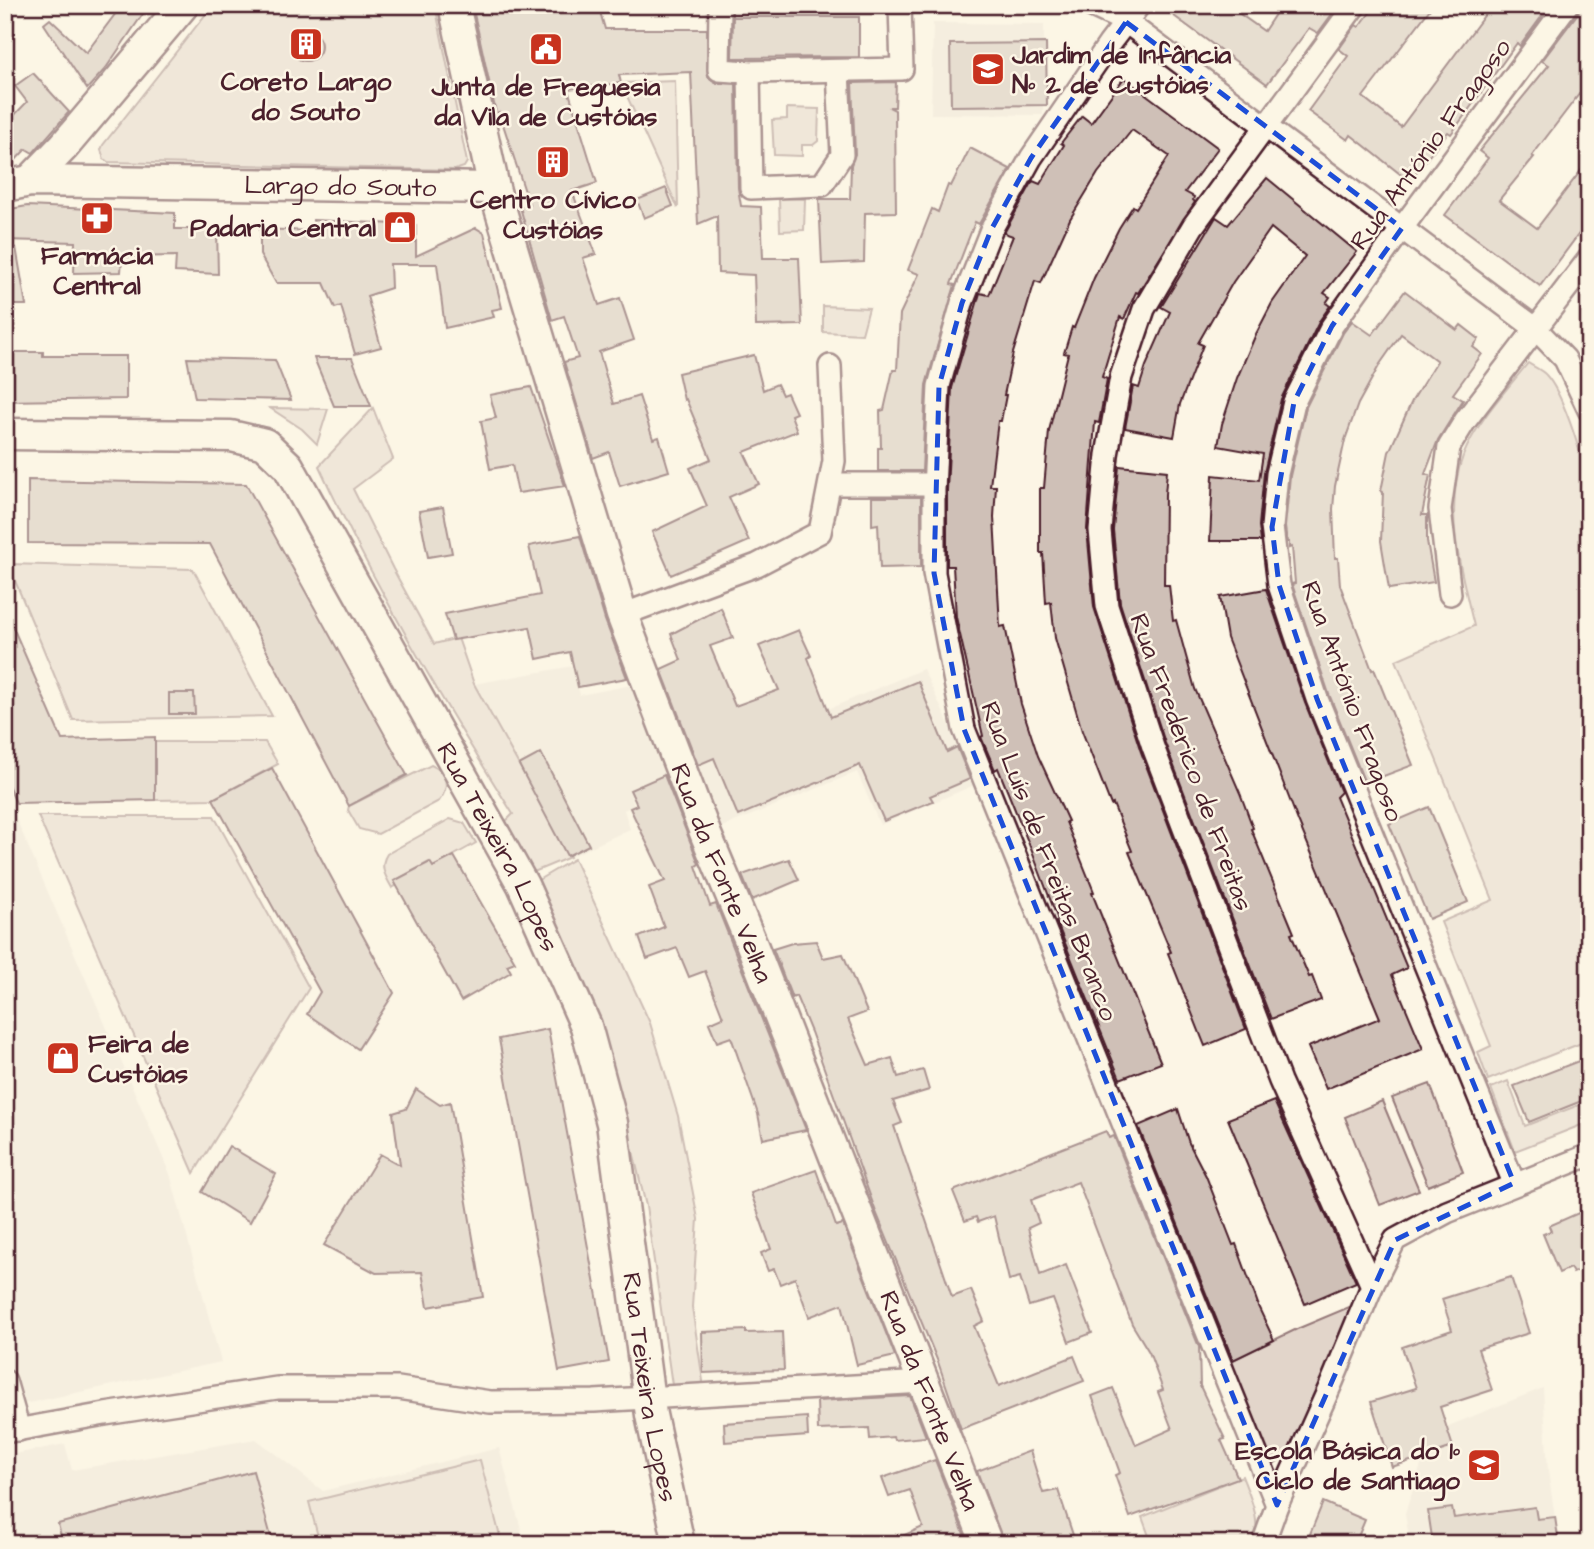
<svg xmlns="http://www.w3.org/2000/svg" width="1594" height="1549" viewBox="0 0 1594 1549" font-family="'Architects Daughter',sans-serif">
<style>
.built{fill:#eee5d7}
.green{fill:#e2d5ca;stroke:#967a7a;stroke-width:2}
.building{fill:#cfc0b7;stroke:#4a1f2b;stroke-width:2}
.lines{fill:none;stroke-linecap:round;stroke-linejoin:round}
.street-casing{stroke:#4a1f2b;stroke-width:26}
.secondary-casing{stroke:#4a1f2b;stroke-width:35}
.street{stroke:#fcf5e5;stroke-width:21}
.secondary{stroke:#fcf5e5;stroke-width:30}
.marked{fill:none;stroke:#1d4ed8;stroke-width:5;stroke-dasharray:14 9;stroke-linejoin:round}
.labels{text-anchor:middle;stroke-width:5;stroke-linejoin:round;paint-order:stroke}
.poi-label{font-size:26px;font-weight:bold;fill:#4a1f2b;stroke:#fcf5e5}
.street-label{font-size:26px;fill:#4a1f2b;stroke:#fcf5e5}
</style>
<rect width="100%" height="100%" fill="#fcf5e5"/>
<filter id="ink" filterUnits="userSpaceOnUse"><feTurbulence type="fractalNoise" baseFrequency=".0143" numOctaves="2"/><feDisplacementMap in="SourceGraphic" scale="14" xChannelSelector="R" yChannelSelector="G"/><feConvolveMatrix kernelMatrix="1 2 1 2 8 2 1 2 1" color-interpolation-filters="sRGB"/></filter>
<g filter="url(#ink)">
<g class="built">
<polygon points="933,23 1044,24 1043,115 931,114"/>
<polygon points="573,666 580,695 632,685 667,773 629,790 634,805 624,810 630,829 570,857 474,684"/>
<polygon points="923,669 977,784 880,825 857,772 722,827 696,765"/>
<polygon points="5,793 170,1174 221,1362 5,1408"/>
<polygon points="1543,1388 1548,1471 1559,1544 1410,1544 1405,1513 1423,1459 1445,1443 1441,1429"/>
<polygon points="256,1439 323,1491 499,1448 525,1544 5,1544 5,1456 65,1444 72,1470"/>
</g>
<g class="green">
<polygon points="213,5 435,5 467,162 464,167 455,170 108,162 104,159 101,150 103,145"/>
<polygon points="675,81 678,208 621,83"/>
<polygon points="787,108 819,109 818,141 813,145 802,145 802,156 774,155 772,120 787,119"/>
<polygon points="779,198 805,199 804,230 780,231"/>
<polygon points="823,306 869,308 862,334 823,332"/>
<path d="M 1528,363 C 1534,367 1542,370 1546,375 C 1564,394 1581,456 1589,483 L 1589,1040 L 1488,1080 L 1478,1052 L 1491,1046 L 1441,922 L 1493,900 L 1396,660 L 1474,626 C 1461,573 1443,509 1463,456 C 1477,421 1505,392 1528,363 Z"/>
<polygon points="270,408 328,409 317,444 302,429"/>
<path d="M 373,408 L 393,459 L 353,489 L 393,569 L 434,644 L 458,638 L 474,684 L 570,857 L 529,874 L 504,823 L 513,814 C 442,701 375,587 319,466 Z"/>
<polygon points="8,564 193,569 272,716 73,720"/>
<polygon points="155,742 265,742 278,764 213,799 155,800"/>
<path d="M 431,765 C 448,772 450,788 439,801 L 378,834 L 359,829 L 348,810 L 349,806 Z"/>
<polygon points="38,816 214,816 309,988 194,1173"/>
<path d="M 450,819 L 464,823 L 476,843 L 433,867 L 429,862 L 395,881 L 397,885 L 392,888 C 385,876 379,866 387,854 Z"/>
<polygon points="574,859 650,1023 678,1116 698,1219 692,1307 704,1388 672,1385 646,1206 610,1054 582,986 528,886"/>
<polygon points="1508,1081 1525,1126 1589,1101 1589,1122 1515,1151 1491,1088"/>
<polygon points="1430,1084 1463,1172 1428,1186 1392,1098"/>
<polygon points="1382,1101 1419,1190 1380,1205 1345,1117"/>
<polygon points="1354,1305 1299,1445 1271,1466 1231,1361 1297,1329"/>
<polygon points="480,1460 502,1544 320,1544 309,1502"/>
<path d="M 1242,1476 C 1251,1499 1261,1519 1254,1544 L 1152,1544 L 1142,1517 Z"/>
</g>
<g class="building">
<polygon points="122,5 149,5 106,68 87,89 44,24 50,19 86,53"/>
<polygon points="519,5 598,5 605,29 707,29 708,77 717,83 736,84 738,188 741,206 761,207 763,258 799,258 802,325 756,326 754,275 718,273 717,216 698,224 691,72 619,75 621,83 568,89 597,183 572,191 596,254 583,258 599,305 620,298 634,340 599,352 614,404 639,396 653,439 659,437 669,471 620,486 609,452 593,458 564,362 578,358 564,316 552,320 520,207 529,204 499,112 496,113 478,31 474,14"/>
<polygon points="1159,5 1227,5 1264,31 1281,5 1329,5 1335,10 1318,33 1309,28 1267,84"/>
<polygon points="1376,5 1433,5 1363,97 1401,127 1492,5 1550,5 1520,46 1517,43 1454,130 1451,134 1448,132 1409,181 1351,135 1348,140 1308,111 1348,56 1339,49 1356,25 1359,27"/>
<polygon points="1580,5 1589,5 1589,81 1532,156 1534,157 1499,200 1537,228 1589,160 1589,237 1581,231 1540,286 1445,215 1488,158 1479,151 1549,65 1542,61 1578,13"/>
<polygon points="733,17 859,17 859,57 732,58"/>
<circle cx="306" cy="46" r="15"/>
<polygon points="1046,43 1047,105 951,106 950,44"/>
<polygon points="33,73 69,112 33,153 26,149 9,167 5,168 5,125 27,102 15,86"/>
<polygon points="1124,78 1218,148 1185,192 1194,197 1193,200 1195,202 1138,293 1136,292 1124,319 1120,317 1102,377 1107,379 1099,423 1095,422 1087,529 1094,607 1141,752 1246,1029 1205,1046 1168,953 1171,952 1129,852 1132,851 1113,804 1111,805 1082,731 1055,638 1051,602 1046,603 1043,553 1040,553 1040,488 1044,488 1049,431 1068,354 1064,353 1072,327 1074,328 1094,278 1119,228 1133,206 1136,208 1169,156 1132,130 1098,173 1070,219 1041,283 1035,281 1013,353 1004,395 1006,395 1001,421 998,421 990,486 996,486 994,517 1000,627 1005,626 1021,704 1038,756 1068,821 1066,822 1094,892 1092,893 1161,1063 1120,1079 1056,921 1058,920 1031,849 998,768 995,770 981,737 983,736 956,617 953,566 947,566 947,490 952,388 980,293 989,295 1013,236 1004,233 1033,181 1040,184 1064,145 1061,143 1082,116 1091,123"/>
<polygon points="896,82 895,107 889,107 895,110 896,212 865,213 864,262 822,264 819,199 850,199 851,165 855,154 852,83"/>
<polygon points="970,148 1010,169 979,224 975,222 951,284 955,285 926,385 922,471 878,471 878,448 881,448 880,411 884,410 893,370 897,370 900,314 919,274 908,270 932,209 938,212 948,185 951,186"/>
<polygon points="1267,178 1357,252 1324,293 1330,297 1326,303 1330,306 1320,320 1281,399 1264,473 1259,526 1261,541 1210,541 1213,475 1259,480 1263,454 1218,446 1222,424 1237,378 1256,334 1272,303 1305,256 1271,228 1233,282 1198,343 1203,345 1180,404 1174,437 1125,428 1133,386 1139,388 1146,366 1170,312 1161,307 1216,217 1228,225"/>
<polygon points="666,188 673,206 644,218 637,200"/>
<polygon points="27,206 175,213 175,229 217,229 218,274 175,272 176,256 122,257 121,272 74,273 75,242 5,240 5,210"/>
<polygon points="313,220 416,225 416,256 476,228 484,233 502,308 492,310 494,317 445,328 437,264 390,264 391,288 367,296 381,347 355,354 341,306 335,308 324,283 276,283 260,255 260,229 313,231"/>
<polygon points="16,247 26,305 5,305 5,248"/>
<polygon points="1405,291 1457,330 1461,325 1479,339 1473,347 1482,354 1453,394 1463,400 1438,440 1425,474 1430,475 1422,515 1427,515 1427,541 1434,582 1389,589 1381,541 1383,492 1381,491 1389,452 1412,401 1437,361 1401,334 1380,364 1358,404 1345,440 1335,486 1333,509 1335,558 1338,558 1340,585 1372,670 1374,669 1413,765 1365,783 1329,694 1292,584 1295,583 1292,547 1289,548 1289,542 1287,542 1285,527 1290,476 1306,407 1343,333 1352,321 1372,335"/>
<polygon points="5,352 43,352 43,356 126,356 126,399 5,401"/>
<polygon points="754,355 763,390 777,384 782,395 787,393 796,413 791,415 797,431 744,452 759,484 729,497 749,541 671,575 652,532 707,506 690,468 711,459 686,399 684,400 678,373"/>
<polygon points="187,358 275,360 291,400 195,398"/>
<polygon points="314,358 352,358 371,406 334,406"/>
<polygon points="531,387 565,486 518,493 512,465 490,469 481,421 496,418 490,395"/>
<polygon points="1119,466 1167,471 1165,494 1164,585 1169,585 1173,621 1176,620 1195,689 1240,793 1253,828 1251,829 1294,933 1291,934 1309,977 1312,976 1321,1000 1271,1019 1165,743 1120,603 1113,530"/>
<polygon points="28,480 246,484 407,775 349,806 210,544 28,543"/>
<polygon points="872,497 921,497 921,567 880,568 878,524 872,525"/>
<polygon points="443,507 452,553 428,557 419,511"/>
<polygon points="580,536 605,620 627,678 578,687 570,652 537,659 530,627 453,640 445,614 540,595 529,546"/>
<polygon points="1266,589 1305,703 1341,792 1336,797 1407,968 1392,975 1423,1049 1326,1089 1308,1047 1380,1018 1298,821 1227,638 1220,597"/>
<polygon points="721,608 733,638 710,646 735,706 779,690 759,646 799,630 811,656 808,658 831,717 918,681 947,752 957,747 970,779 930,796 933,801 884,821 860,765 738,816 714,758 698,765 661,669 681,660 671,634"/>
<polygon points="5,609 62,740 155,737 155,800 16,803 5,778"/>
<polygon points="169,693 194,693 195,714 169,714"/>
<polygon points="541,753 589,845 567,856 519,765"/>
<polygon points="272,768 394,993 358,1049 307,1014 320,992 213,799"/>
<polygon points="664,775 699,864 696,866 710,906 716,904 806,1130 763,1139 758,1114 731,1037 717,1042 709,1023 723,1017 705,971 689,977 677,948 647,959 639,937 664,927 649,887 665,881 630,808 637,805 630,790"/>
<polygon points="1429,807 1468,902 1429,919 1389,824"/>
<polygon points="454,856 515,962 507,965 511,972 461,1001 394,881 430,862 433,867"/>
<polygon points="789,859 799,880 752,900 742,875"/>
<polygon points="816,941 823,958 843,954 867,1012 848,1019 868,1065 892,1058 898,1077 923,1070 929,1090 893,1101 902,1123 894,1126 952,1297 971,1290 984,1321 974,1326 999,1386 1074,1356 1084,1381 961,1429 938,1362 876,1212 811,1032 796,996 792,998 773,949 792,943"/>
<polygon points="548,1029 609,1362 559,1371 499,1039"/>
<polygon points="1589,1057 1589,1098 1529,1122 1514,1086"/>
<polygon points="416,1089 440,1105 450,1102 483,1297 428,1307 422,1272 376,1273 324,1245 380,1154 400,1165 393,1113 406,1109"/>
<polygon points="1274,1101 1356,1282 1305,1304 1228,1119"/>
<polygon points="1178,1109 1189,1143 1206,1176 1233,1245 1236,1244 1258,1304 1257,1304 1274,1340 1233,1360 1138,1126"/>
<polygon points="1106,1131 1109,1138 1114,1136 1199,1347 1200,1386 1225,1439 1221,1440 1238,1478 1130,1517 1115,1475 1120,1473 1092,1396 1113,1388 1136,1445 1172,1429 1158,1392 1163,1390 1149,1352 1132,1324 1078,1182 1031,1200 1039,1223 1028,1228 1040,1275 1066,1265 1092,1333 1069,1342 1053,1299 1029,1306 1020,1277 1009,1280 994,1216 978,1222 976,1217 965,1221 953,1191"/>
<polygon points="229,1146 276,1174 250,1222 202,1192"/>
<polygon points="816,1170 836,1226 843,1224 895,1356 857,1365 842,1304 809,1317 795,1278 780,1284 774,1269 768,1271 761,1253 771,1249 751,1193"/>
<polygon points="1583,1211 1589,1223 1589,1266 1573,1273 1570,1268 1559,1273 1543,1234 1551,1231 1549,1226"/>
<polygon points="1511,1277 1529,1333 1478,1349 1492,1390 1440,1407 1453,1447 1392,1467 1371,1402 1416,1388 1402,1347 1452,1330 1442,1299"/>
<polygon points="746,1330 746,1333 782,1332 784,1370 703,1373 702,1332"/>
<polygon points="910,1396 926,1437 894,1440 893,1437 870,1439 869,1428 818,1430 817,1401"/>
<polygon points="807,1417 808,1436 725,1442 724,1423"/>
<polygon points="1030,1451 1043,1493 1058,1490 1076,1544 1004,1544 977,1471"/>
<polygon points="935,1460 968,1544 884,1544 923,1527 910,1490 889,1497 882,1478"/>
<polygon points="253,1471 273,1544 63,1544 58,1524"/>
<polygon points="1323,1502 1365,1520 1355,1544 1306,1544"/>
<polygon points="1535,1507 1537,1519 1555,1517 1559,1544 1433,1544 1428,1511 1452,1508 1454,1518"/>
</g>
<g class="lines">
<g class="street-casing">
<g id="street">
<polyline points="720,5 719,70 749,72 902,69 900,5"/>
<polyline points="1090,5 1126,22 1535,328 1565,359 1589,410"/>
<polyline points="1139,5 1109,44 1031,158 991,230 962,303 939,386 934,490 934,573 964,729 1277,1505"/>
<polyline points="1355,5 1193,226 1144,309 1121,377 1107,455 1100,530 1107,606 1153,747 1280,1081 1372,1286"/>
<polyline points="749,72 751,188 822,185 842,155 838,71"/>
<polyline points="830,484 934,484"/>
<polyline points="1450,594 1440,509 1449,447 1465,421 1589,259"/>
<polyline points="622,615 757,565 820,532 834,461 830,366"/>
<polyline points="1514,1183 1317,699 1279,585 1272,527 1277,474 1294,402 1332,326 1402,228 1567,5"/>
<polyline points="5,1381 19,1430"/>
<polyline points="5,1432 105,1414 277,1388 398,1388 490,1402 594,1401 924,1382"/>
<polyline points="1263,1544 1277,1505 1332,1382 1372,1286 1395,1240 1447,1212 1589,1155"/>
</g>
</g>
<g class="secondary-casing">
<g id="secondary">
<path id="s1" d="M 454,5 L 494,188 L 622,615 L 706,835 L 752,945 L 987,1544"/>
<polyline points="30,181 64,146 183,5"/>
<path id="s2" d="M 5,186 L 30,181 L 494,188"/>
<path id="s3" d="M 5,434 L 231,436 L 265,444 L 288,466 L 523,885 L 586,1026 L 612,1123 L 651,1415 L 679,1544"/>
</g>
</g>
<use href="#street" class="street"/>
<use href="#secondary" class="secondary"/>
</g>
</g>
<path d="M0 0H1594V1549H0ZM 1126,22 L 1402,228 L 1332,326 L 1294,402 L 1272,527 L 1279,585 L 1317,699 L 1514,1183 L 1395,1240 L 1277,1505 L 964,729 L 934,573 L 939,386 L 962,303 L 991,230 L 1031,158 Z" fill="#fcf5e5" fill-opacity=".55" fill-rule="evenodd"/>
<path class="marked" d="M 1126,22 L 1402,228 L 1332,326 L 1294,402 L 1272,527 L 1279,585 L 1317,699 L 1514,1183 L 1395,1240 L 1277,1505 L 964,729 L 934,573 L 939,386 L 962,303 L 991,230 L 1031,158 Z"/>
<defs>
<g id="building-square" transform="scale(1.75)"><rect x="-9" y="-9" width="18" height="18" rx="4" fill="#c8321e" stroke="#fcf5e5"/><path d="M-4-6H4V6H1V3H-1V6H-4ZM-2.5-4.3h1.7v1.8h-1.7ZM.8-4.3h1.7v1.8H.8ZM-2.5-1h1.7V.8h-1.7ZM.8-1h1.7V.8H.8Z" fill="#fff"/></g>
<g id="civic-square" transform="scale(1.75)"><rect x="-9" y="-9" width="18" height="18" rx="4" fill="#c8321e" stroke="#fcf5e5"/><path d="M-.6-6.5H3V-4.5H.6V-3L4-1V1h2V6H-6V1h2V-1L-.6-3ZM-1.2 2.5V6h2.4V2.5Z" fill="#fff"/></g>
<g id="school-square" transform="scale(1.75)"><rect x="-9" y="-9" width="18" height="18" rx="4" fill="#c8321e" stroke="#fcf5e5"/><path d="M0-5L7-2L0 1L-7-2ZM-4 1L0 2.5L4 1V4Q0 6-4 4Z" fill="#fff"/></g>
<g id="pharmacy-square" transform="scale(1.75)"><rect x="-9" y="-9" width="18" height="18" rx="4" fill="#c8321e" stroke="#fcf5e5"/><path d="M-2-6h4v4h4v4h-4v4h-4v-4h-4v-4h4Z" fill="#fff"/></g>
<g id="shop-square" transform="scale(1.75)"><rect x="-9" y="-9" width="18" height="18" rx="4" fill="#c8321e" stroke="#fcf5e5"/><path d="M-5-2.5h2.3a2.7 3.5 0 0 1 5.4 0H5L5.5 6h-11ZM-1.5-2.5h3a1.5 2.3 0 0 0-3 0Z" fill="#fff"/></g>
</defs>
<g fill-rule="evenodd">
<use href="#building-square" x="306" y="44"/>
<use href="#civic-square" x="546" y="49"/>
<use href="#school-square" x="988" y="69"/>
<use href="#building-square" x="553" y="162"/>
<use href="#pharmacy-square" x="97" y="218"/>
<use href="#shop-square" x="400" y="227"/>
<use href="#shop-square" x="63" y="1058"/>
<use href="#school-square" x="1484" y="1465"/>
</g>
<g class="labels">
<g class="poi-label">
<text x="1012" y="63" text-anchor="start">Jardim de Infância<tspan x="1012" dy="30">Nº 2 de Custóias</tspan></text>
<text x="306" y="90">Coreto Largo<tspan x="306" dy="30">do Souto</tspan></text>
<text x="546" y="95">Junta de Freguesia<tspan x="546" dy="30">da Vila de Custóias</tspan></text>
<text x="553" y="208">Centro Cívico<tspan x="553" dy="30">Custóias</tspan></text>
<text x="376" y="236" text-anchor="end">Padaria Central</text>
<text x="97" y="264">Farmácia<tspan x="97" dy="30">Central</tspan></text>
<text x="88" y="1052" text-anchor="start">Feira de<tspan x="88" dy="30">Custóias</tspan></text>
<text x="1460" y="1459" text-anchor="end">Escola Básica do 1º<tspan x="1460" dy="30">Ciclo de Santiago</tspan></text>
</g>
<g class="street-label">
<text transform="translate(1430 144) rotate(-54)" y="9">Rua António Fragoso</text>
<text dy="9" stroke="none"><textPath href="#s2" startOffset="336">Largo do Souto</textPath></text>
<text transform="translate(1353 701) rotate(70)" y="9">Rua António Fragoso</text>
<text transform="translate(1192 762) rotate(70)" y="9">Rua Frederico de Freitas</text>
<text dy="9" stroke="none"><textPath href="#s3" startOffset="728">Rua Teixeira Lopes</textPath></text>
<text transform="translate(1050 861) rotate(69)" y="9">Rua Luís de Freitas Branco</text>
<text dy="9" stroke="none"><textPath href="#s1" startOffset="910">Rua da Fonte Velha</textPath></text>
<text dy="9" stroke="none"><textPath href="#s3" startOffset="1295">Rua Teixeira Lopes</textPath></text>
<text dy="9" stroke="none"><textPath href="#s1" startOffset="1477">Rua da Fonte Velha</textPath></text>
</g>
</g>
<rect width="1594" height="1549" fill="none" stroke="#fcf5e5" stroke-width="28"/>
<rect x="14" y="14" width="1566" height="1521" fill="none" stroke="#4a1f2b" stroke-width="2.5" filter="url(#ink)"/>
</svg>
